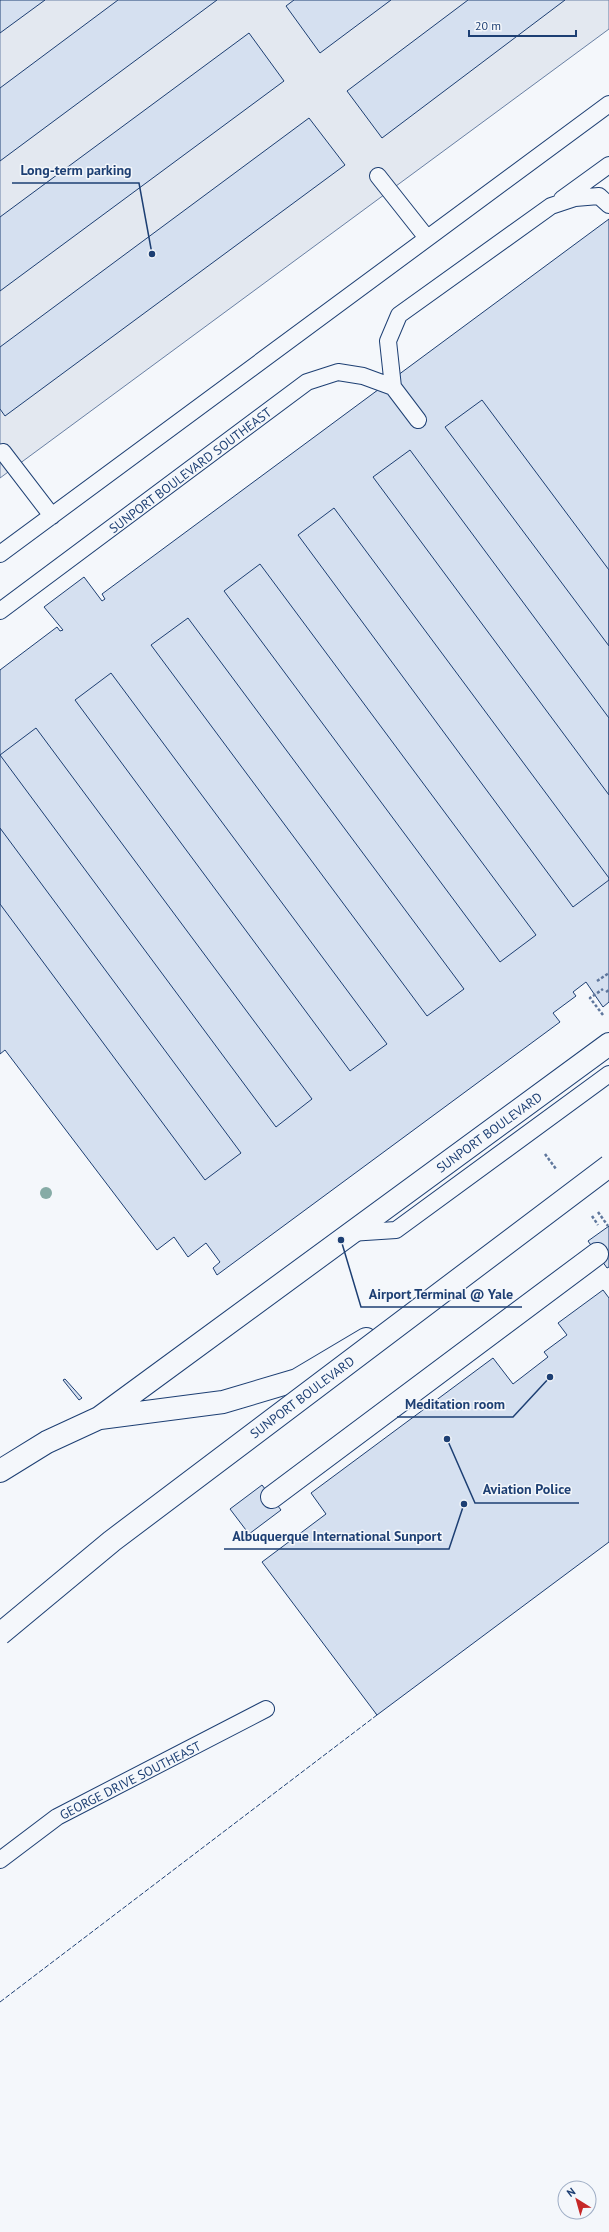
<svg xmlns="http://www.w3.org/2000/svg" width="609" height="2232" font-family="'PT Sans',sans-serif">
<rect width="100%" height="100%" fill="#f4f7fb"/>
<!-- parking -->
<path fill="#e3e8f0" stroke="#687fa3" d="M0,0H609V29L0,478Z"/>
<!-- building -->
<path fill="#d5e0f0" stroke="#1d3f73" d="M0,0H45L0,33Z
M118,0H217L0,161V88Z
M294,0H391L320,53L286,6Z
M468,0H565L382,138L347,91Z
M249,33L284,81L0,291V217Z
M309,118L345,165L5,416L0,409V347Z
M609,219V1002L603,1007L586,982L573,992L576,996L553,1013L560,1022L217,1275L213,1268L220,1262L206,1243L188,1257L174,1237L157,1250L5,1050L0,1054V670L57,627L60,631L63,630L44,607L84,577L102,601L105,599L102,594Z
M482,400L609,570V646L445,427Z
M410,450L609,718V795L373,477Z
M334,508L609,878V880L573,907L298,535Z
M260,564L536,935L500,962L224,591Z
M188,618L464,989L427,1016L151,645Z
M111,673L387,1044L350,1071L75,700Z
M36,728L312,1099L276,1127L0,755Z
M0,828L241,1153L205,1180L0,904Z
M609,1226V1267L607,1268L588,1241Z
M603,1290L609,1298V1542L377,1715L262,1562L326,1514L311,1493L493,1358L513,1384L548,1357L544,1352L567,1335L558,1323Z
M65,1379L82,1398L79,1400L63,1380Z
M262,1485L281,1510L249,1534L230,1509Z"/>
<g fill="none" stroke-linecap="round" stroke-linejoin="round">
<defs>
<path id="lane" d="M378,176L427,238
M562,199L609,165
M418,420L393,387L388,341L399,315L551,206L575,198L599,196L609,205
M3,452L52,516
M0,554L609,104
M0,611L307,382L338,372L363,376L393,387
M350,1233L396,1230L609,1074
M0,1860L57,1817L266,1709"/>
<path id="street" d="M272,1497L597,1254"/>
<path id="primary" d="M100,1418L223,1402L297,1380L366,1339
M0,1471L47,1442L99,1418L609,1044"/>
</defs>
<!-- lane casing -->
<use href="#lane" stroke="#1d3f73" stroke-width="18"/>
<!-- street casing -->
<use href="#street" stroke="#1d3f73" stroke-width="24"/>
<!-- primary casing -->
<use href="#primary" stroke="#1d3f73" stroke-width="24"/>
<!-- path -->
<path stroke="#5e769c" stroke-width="2.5" stroke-dasharray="3 2" stroke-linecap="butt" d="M597,981L609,973
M606,992L609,990
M603,1015L590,998L603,989
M545,1154L556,1169
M598,1212L608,1226
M592,1216L598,1225"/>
<!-- lane -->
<use href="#lane" stroke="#f4f7fb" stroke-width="16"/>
<!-- street -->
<use href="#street" stroke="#f4f7fb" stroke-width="22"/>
<!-- primary -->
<use href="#primary" stroke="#f4f7fb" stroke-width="22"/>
<defs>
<path id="secondary-bridge" d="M0,1634L112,1541L609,1166"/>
</defs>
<!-- secondary-bridge casing -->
<use href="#secondary-bridge" stroke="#1d3f73" stroke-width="24" stroke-linecap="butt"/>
<!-- secondary-bridge -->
<use href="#secondary-bridge" stroke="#f4f7fb" stroke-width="22"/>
<!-- fence -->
<path stroke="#1d3f73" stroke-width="1" stroke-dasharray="5 2" stroke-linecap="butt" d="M0,2002L377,1715L375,1713"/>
</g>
<!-- trees -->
<circle fill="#86aba6" cx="46" cy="1193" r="6"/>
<g text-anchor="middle" stroke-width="3" stroke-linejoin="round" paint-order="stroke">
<!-- street labels -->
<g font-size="13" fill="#1d3f73" stroke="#f4f7fb">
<text transform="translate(190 470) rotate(-37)" y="5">SUNPORT BOULEVARD SOUTHEAST</text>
<text transform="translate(489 1132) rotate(-36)" y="5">SUNPORT BOULEVARD</text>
<text transform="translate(302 1397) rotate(-37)" y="5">SUNPORT BOULEVARD</text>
<text transform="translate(130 1780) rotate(-27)" y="5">GEORGE DRIVE SOUTHEAST</text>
</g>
</g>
<!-- callouts -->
<path fill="none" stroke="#1d3f73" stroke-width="1.5" d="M152 254L139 183H12M341 1240L361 1307H522M550 1377L513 1417H397M447 1439L475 1503H579M464 1504L449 1549H224"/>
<g fill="#1d3f73" stroke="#f4f7fb" stroke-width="1.5">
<circle cx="152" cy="254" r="4"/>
<circle cx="341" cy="1240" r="4"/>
<circle cx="550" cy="1377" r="4"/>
<circle cx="447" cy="1439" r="4"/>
<circle cx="464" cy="1504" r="4"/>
</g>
<g font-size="14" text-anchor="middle" font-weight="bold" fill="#1d3f73" stroke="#f4f7fb" stroke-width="3" stroke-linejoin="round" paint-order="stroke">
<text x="76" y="175">Long-term parking</text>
<text x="441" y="1299">Airport Terminal @ Yale</text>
<text x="455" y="1409">Meditation room</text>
<text x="527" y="1494">Aviation Police</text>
<text x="337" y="1541">Albuquerque International Sunport</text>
</g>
<!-- north arrow -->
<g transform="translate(577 2200) rotate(323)"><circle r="19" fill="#f4f7fb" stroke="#9eadc5"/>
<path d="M0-3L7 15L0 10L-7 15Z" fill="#c62828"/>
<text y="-6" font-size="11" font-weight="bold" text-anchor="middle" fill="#1d3f73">N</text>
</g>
<!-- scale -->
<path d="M469 30v6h107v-6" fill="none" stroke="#1d3f73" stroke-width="2"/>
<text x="475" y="30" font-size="12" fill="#1d3f73" stroke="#f4f7fb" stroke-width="3" paint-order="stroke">20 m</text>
</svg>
